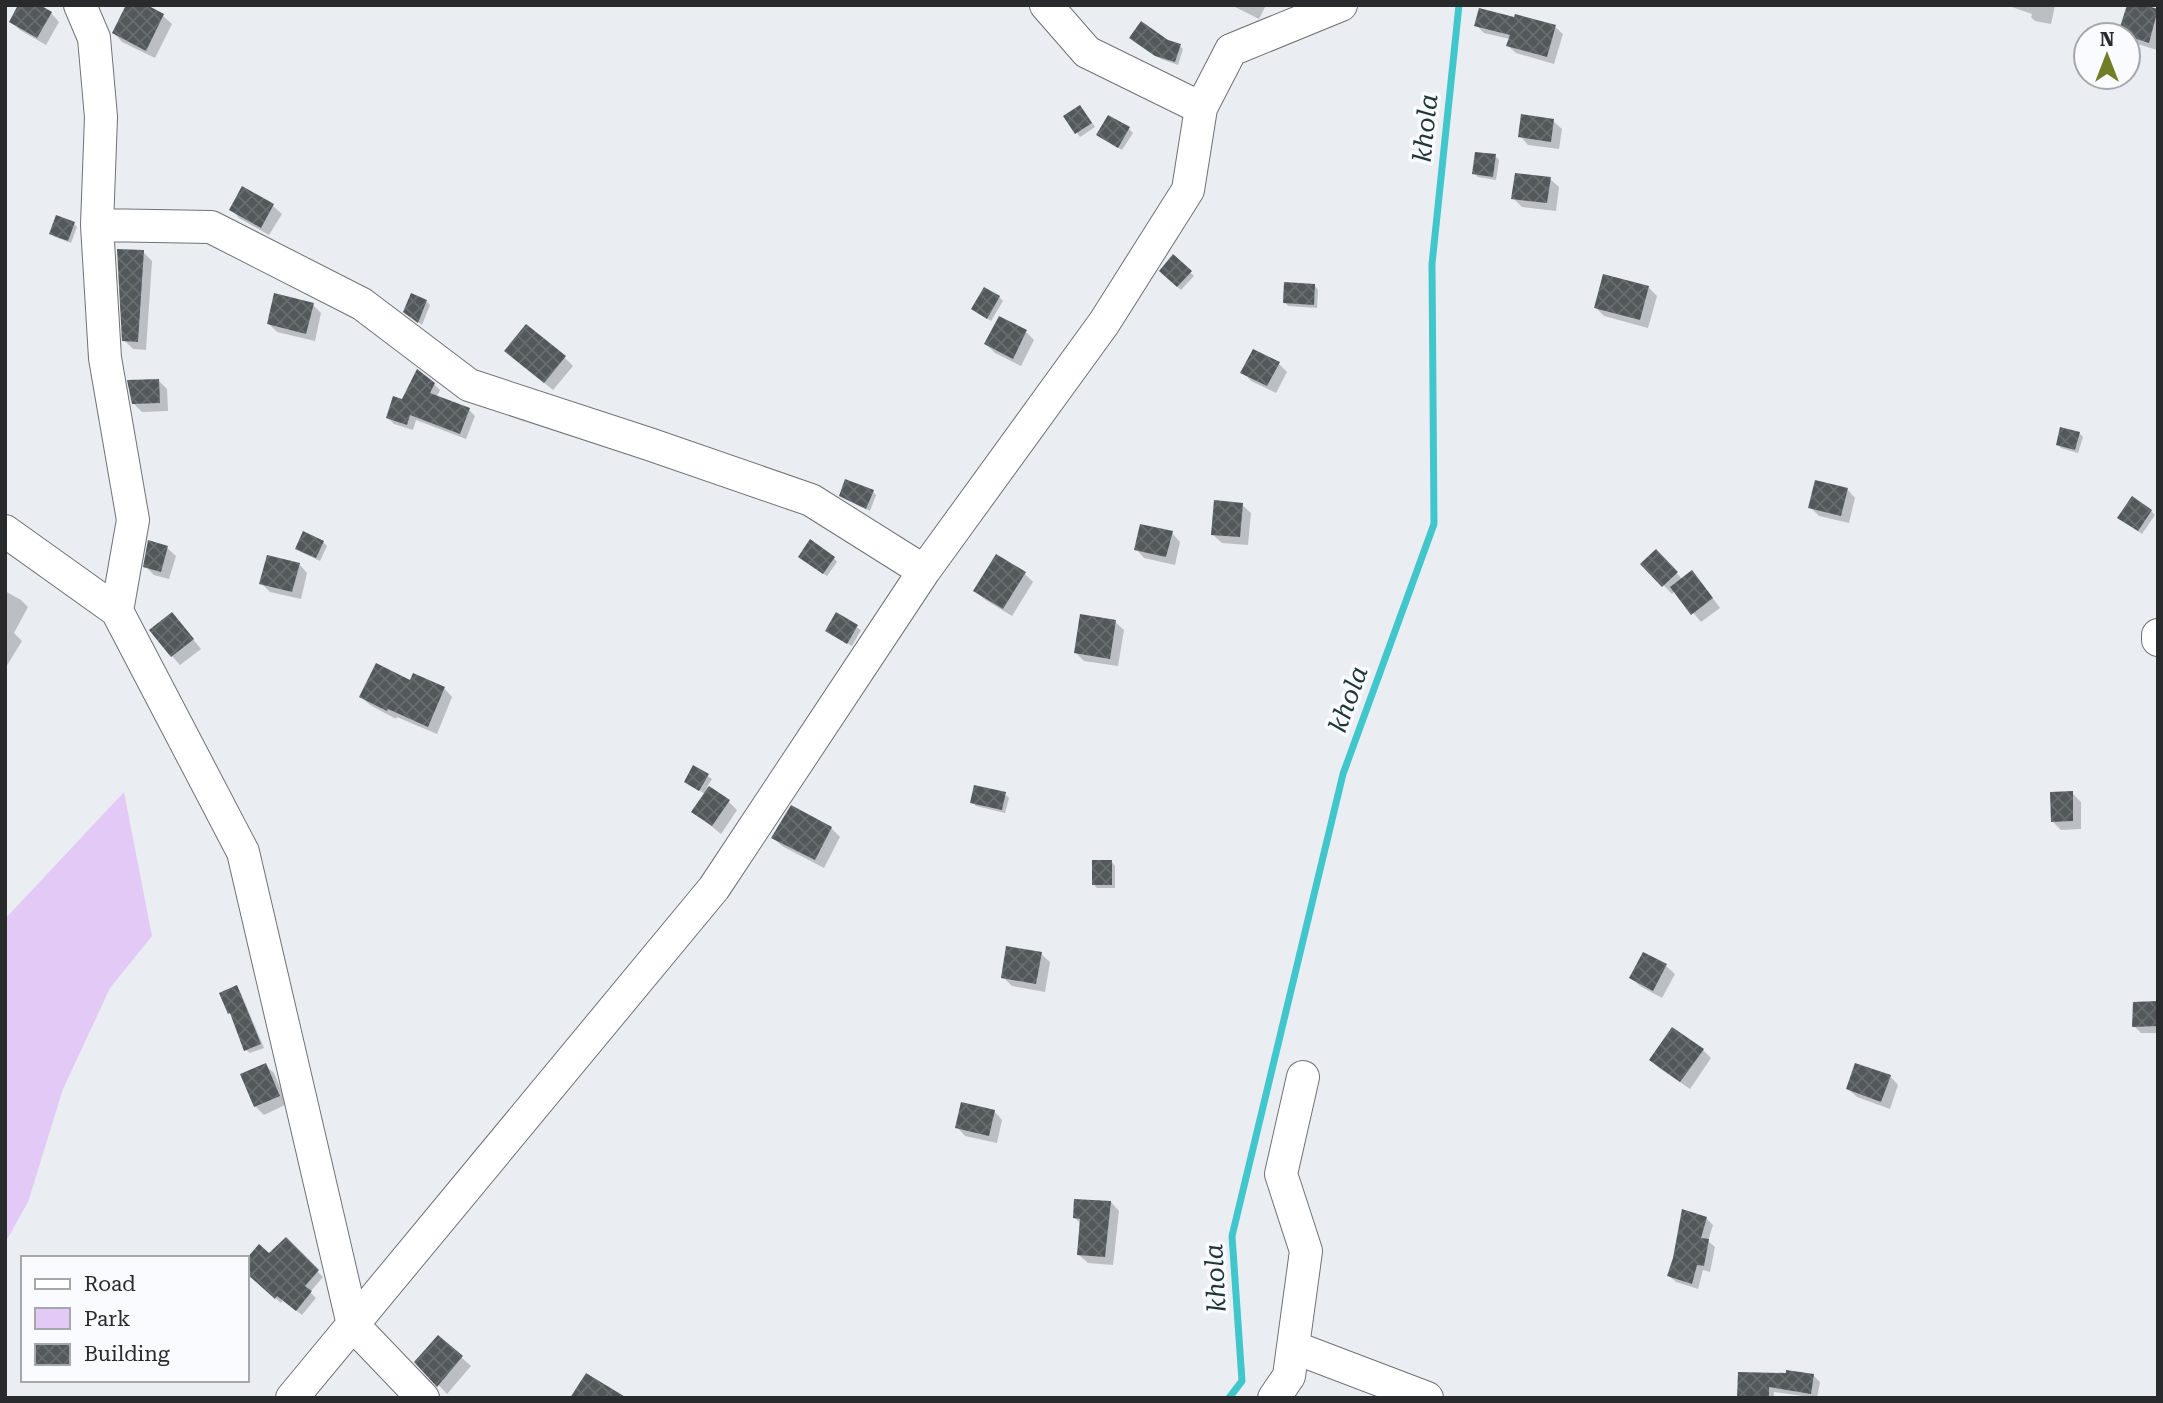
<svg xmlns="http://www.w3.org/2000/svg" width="2163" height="1403" font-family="'Roboto Serif',serif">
<defs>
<pattern id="building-cross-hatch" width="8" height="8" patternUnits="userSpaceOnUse" patternTransform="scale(1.75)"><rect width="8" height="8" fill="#53585b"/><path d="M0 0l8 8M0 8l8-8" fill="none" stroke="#686d6f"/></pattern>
</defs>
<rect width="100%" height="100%" fill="#eaeef3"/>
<!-- green -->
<path fill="#e3c9f5" d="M124,792L152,936L110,988L63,1089L28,1202L5,1243V919Z"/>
<!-- shadow -->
<path fill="#0003" d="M143,5L163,16L172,24L155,58L122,42L114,33Z
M1231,5H1266L1259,19Z
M2006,5H2055L2051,24L2035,21L2031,17L2032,14Z
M2138,5L2158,11L2157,50L2128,41V35H2122L2120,33Z
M51,13L59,22L46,45L20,30L11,22Z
M1476,25L1555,27L1563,34L1554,64L1516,53L1508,46L1510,39L1484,33Z
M1135,41L1167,42L1180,46L1183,49L1178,65L1161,59Z
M1084,111L1095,127L1080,137L1066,117Z
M1553,121L1562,129L1559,149L1528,145L1520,136Z
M1129,129L1133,133L1122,150L1098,135Z
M1495,156L1499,160L1496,180L1478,177L1474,173Z
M1550,179L1559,187L1556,211L1522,207L1513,198Z
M273,206L282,214L269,235L239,218L231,209Z
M74,224L77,227L71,243L55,237L51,234Z
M143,252L152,261L146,350L133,349L124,340Z
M1173,256L1194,276L1181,290L1161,271Z
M1315,286L1318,290L1317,308L1288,306L1285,302Z
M1648,287L1657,296L1648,328L1604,316L1596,308Z
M999,297L1003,301L991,321L973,309Z
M426,301L430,305L422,325L409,315Z
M313,305L321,313L315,341L277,332L269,324Z
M1026,332L1034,340L1021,366L995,353L986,344Z
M565,358L573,366L553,390L515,359Z
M1279,364L1287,372L1276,393L1251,381L1243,372Z
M159,381L167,389L168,411L142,412L133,403Z
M434,384L440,390L436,398L469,410L475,416L466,439L416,420L413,430L394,424L388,418L403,401Z
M2079,433L2083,437L2078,453L2061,448L2058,445Z
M1847,489L1855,498L1849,523L1819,516L1810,507Z
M873,492L876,495L870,511L845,499L841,495Z
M1242,505L1251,513L1248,545L1222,543L1213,535Z
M2151,511L2155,515L2142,534L2123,521Z
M1172,533L1180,542L1175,565L1144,558L1136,549Z
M323,542L327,546L320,561L301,552L297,548Z
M167,548L176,556L169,579L154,575L145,566Z
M1656,551L1682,579L1700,581L1720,608L1701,622L1675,591L1672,594L1643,564Z
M834,558L837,562L827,576L804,560Z
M299,564L307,573L301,599L270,592L261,583Z
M1024,573L1033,582L1012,616L984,599L975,591Z
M5,591L21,600L28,607L14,633L22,641L6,667Z
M172,614L201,649L180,665L172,656Z
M836,615L861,630L852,646L827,631Z
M1115,622L1124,630L1118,666L1084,661L1075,652Z
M411,683L444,688L452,697L437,734L397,717L396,719L370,705L361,697Z
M694,768L712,779L707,787L729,802L737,810L721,834L694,812L705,794L686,782Z
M2072,793L2081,802V829L2061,830L2052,821Z
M1005,794L1009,798L1005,813L976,806L972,802Z
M791,808L831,828L840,837L824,868L782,846L773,838Z
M1112,862L1115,866V888H1097L1093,884Z
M1041,954L1050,962L1045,992L1012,986L1003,977Z
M1666,966L1675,974L1662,998L1640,986L1631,978Z
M237,987L240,991L264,1048L250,1053L246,1050L233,1017L229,1013Z
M2158,1002V1038L2157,1033H2141L2134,1026Z
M1703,1050L1711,1058L1690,1089L1659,1068L1651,1060Z
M265,1065L274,1073L287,1104L264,1115L255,1106Z
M1890,1076L1898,1085L1890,1109L1857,1097L1848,1089Z
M994,1111L1002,1120L997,1143L965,1136L957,1127Z
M1111,1202L1119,1211L1113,1265L1088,1263L1079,1255L1081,1224L1075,1218Z
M1706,1218L1713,1225L1708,1241L1715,1247L1710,1272L1703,1270L1698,1289L1676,1282L1669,1276Z
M286,1240L323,1277L310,1292L316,1298L302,1315L283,1300L281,1303L247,1273V1261L259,1246L269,1255Z
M438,1337L471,1366L447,1394L417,1362Z
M1740,1374L1814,1376L1820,1382L1817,1398L1774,1392V1398H1739Z"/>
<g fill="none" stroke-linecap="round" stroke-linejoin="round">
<!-- stream -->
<path stroke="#41c6cc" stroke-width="7" d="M1229,1398L1242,1381L1232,1236L1343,774L1434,524L1432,264L1459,5"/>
</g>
<!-- building -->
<path fill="url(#building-cross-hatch)" d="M18,5H40L52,12L37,38L9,22Z
M126,5H147L164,14L146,51L112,33Z
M2127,5H2144L2158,9L2149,43L2118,33Z
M1479,8L1514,17L1515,14L1556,25L1547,57L1506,46L1510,35L1474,26Z
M1141,21L1168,40L1181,44L1175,62L1155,56L1129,38Z
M1080,105L1092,123L1075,134L1063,116Z
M1521,114L1554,119L1551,142L1518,137Z
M1108,115L1130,127L1118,148L1096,135Z
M1475,152L1496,154L1493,177L1472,174Z
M1515,173L1551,177L1547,203L1511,199Z
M242,186L274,204L261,228L229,210Z
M56,215L75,222L68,241L49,234Z
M117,249L144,250L138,342L122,341Z
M1173,254L1192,271L1177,287L1159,271Z
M1603,274L1649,286L1640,320L1594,308Z
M1284,282L1315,284L1314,305L1283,303Z
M984,287L1000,296L987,319L971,309Z
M274,293L314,303L306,334L267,324Z
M411,293L427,300L418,323L403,312Z
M999,316L1027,330L1013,359L984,344Z
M526,324L566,356L544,383L504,351Z
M1253,349L1280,362L1267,386L1240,373Z
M417,369L435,383L430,393L470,408L460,434L410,415L407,425L386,418L393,396L402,399Z
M159,379L160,403L132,404L127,380Z
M2060,427L2080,432L2075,450L2056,445Z
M845,479L874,490L866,509L839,496Z
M1815,480L1848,488L1841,516L1808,508Z
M2132,496L2152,510L2138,531L2117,518Z
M1214,500L1243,503L1240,537L1211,535Z
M1140,524L1173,531L1166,557L1134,550Z
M303,531L324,541L316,558L295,549Z
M810,539L835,557L823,574L798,557Z
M148,540L168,546L161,572L143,567Z
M1656,549L1678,572L1662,587L1640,564Z
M996,554L1026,572L1003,609L973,591Z
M267,555L300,563L292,592L259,584Z
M1692,570L1713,598L1691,615L1670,587Z
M172,612L194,639L171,657L149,630Z
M836,612L858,625L847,644L825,631Z
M1080,614L1116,620L1110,659L1074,653Z
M376,663L410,680L413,673L445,687L428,727L388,709L387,711L359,697Z
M693,765L709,774L699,791L684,782Z
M974,785L1006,792L1002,810L970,803Z
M709,786L730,800L712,826L691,812Z
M2073,791V821L2051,822L2050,792Z
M791,805L832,827L815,860L771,838Z
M1092,860H1112V885H1092Z
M1006,946L1042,952L1036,984L1001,978Z
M1643,952L1667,964L1653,991L1629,978Z
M237,985L261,1044L244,1051L230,1013L228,1014L219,993Z
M2158,1001V1026L2132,1027L2133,1002Z
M1672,1027L1704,1049L1680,1082L1649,1060Z
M266,1063L280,1096L254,1107L240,1074Z
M1855,1063L1891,1075L1881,1102L1846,1089Z
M961,1102L995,1110L989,1136L955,1128Z
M1074,1199L1111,1201L1105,1257L1077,1255L1080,1219L1073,1218Z
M1682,1209L1707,1217L1701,1238L1709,1239L1704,1266L1697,1265L1692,1284L1667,1276L1673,1258Z
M286,1237L319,1270L305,1286L312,1291L296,1311L277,1296L275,1299L247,1274V1258L259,1244L269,1253Z
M438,1335L463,1356L437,1387L414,1362Z
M1786,1370L1814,1374L1811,1394L1769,1387V1398H1737L1738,1372L1786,1373Z
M586,1373L627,1398H570Z"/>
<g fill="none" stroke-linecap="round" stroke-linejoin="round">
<defs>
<path id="minor" d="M80,5L94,38L101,117L97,225L105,358L133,520L117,611
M1046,5L1087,52L1201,108
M97,225L211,227L362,304L469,385L649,444L811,500L924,571
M5,531L117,611L243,852L353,1325L423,1398
M2158,635V640
M1293,1347L1427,1398
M292,1398L714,888L924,571L1104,323L1188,190L1201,108L1231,50L1341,5
M1274,1398L1289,1376L1306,1251L1281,1174L1303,1077"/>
</defs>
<!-- minor casing -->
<use href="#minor" stroke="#6e7276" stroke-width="34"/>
<!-- minor -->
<use href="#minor" stroke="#fff" stroke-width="32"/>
</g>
<g text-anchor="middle" stroke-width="7" stroke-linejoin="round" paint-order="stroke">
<!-- water labels -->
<g font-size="26" font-style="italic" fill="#1f3537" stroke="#f9fbfe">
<text transform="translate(1425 128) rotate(-84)" y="9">khola</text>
<text transform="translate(1348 699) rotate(-70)" y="9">khola</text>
<text transform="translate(1215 1278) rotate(-93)" y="9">khola</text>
</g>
</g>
<!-- border -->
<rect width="2163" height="1403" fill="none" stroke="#282a2c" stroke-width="14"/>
<!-- legend -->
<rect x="21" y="1256" width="228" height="126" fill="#f9fbfe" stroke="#a5a7aa" stroke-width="2"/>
<rect x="35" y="1279" width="35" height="10" fill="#ffffff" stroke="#a5a7aa" stroke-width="2"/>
<text x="84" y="1291" font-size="21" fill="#282a2c">Road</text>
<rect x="35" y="1308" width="35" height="21" fill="#e3c9f5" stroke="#a5a7aa" stroke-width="2"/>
<text x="84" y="1326" font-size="21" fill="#282a2c">Park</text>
<rect x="35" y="1344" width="35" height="21" fill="url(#building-cross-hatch)" stroke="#a5a7aa" stroke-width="2"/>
<text x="84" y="1361" font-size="21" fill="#282a2c">Building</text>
<!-- north arrow -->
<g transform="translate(2107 56)"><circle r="33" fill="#f9fbfe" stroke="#a5a7aa" stroke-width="2"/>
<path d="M0-5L12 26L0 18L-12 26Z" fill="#727d29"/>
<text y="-10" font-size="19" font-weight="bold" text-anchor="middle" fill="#282a2c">N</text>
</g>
</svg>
